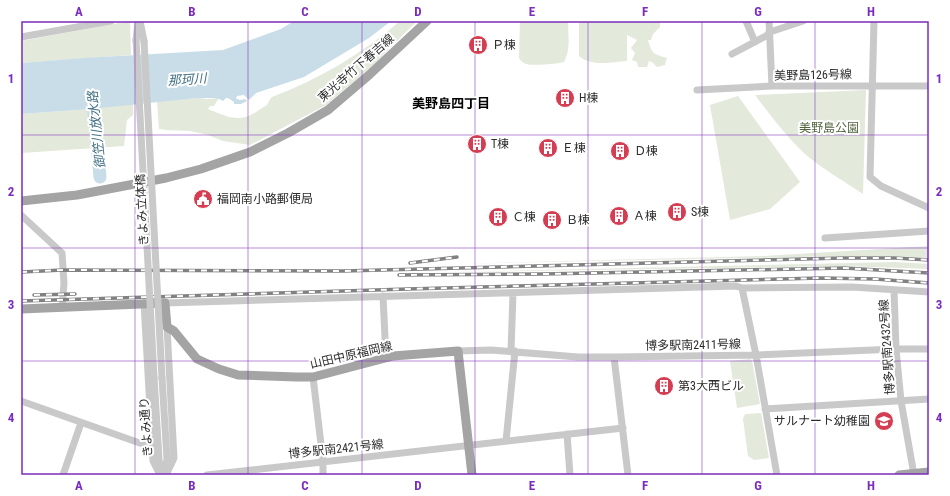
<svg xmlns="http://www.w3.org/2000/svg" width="950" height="496" font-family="'Roboto Condensed','Noto Sans JP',sans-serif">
<rect width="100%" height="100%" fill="#fff"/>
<!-- green -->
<path fill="#e3e9db" d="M130,21L131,55L21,63V41Z
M400,21H417L372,66L326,105L250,145L223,141L208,135L190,131L166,130L159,129L157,101L197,98L207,99L219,98L214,106H210L208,109C229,117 239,124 259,110C261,108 265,107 267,105C269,102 269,100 272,97C319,79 362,54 400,21Z
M520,21H568C568,35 571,49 564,62C557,64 533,66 526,64C523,63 521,61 519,58Z
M579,21H660V27L653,34L651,40H648C652,54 653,54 667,58L665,65L657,67L652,62L649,61L647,67H638L637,62L632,60L635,53L631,48L637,40L627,35V61C612,62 592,67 579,56Z
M866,90L863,194C844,181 822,169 805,154C786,136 771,116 755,95Z
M738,96L800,182L770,209L730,220L710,105Z
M133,104V115L127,120L124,146L21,153V114L91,109Z
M929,246V258L896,256H842L453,264L764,256Z
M895,262L929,264V269L844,266L454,272Z
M750,359L752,361L760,404L737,408L730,361Z
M761,413L769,458L754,460L748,456L743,419L745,414Z"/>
<!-- water -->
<path fill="#c8dde7" d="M294,21H391L369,38L304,77L256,93L249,100L244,95L237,96L236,98L237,99L240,100L245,99L247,101L241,104H234V102L228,98H226L223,101C216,96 205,99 197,98L91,109L21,114V63L84,58L223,50L281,29Z"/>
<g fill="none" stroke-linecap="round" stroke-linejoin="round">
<!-- river -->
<path stroke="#c8dde7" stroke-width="13" d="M92,91L100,177"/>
<!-- minor -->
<path stroke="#c9c9c9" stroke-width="7" d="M140,21L144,41
M746,21L755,42
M769,21L772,86
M874,21L870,177L881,186L929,208
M21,37L111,21
M136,40L138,23
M732,54L766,36L770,32L803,21
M697,90L772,86H929
M21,215L62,253L64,283L62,308
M825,238L929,231
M742,288L756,355L777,475
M894,290L896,349L901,401L914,475
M383,296L386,358
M144,303L153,461L160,475
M165,303L736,286L742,288L852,287L929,292
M458,351L491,350L578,357H614L756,355L896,349H929
M511,351L513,293
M614,357L628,475
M154,377L159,459L161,473
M313,377L323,461V475
M162,378L167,459L165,471
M21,401L151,447
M765,409L929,399
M567,434L570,475
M506,441L515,351
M63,475L81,423
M166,475L174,458L167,327
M207,475L623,428"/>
<!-- major -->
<path stroke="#a4a4a4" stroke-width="9" d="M21,201L77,195L166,178L201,169L250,152L288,133L328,110L369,75L427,21
M21,309L165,303L167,327L174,331L197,359L219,369L238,375L296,377H313L393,356L458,351L472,475
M899,475L929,472"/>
<defs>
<path id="rail" d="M410,263L457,257
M21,272L63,270L343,271L843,258H895L929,260
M399,275L543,274L844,268L929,273
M34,295L75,294
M21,301L408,289L821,278L875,279L929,283"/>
</defs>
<!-- rail casing -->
<use href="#rail" stroke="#818181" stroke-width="3.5"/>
<!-- rail -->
<use href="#rail" stroke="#fff" stroke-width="2" stroke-dasharray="6" stroke-linecap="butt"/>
<!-- minor-bridge -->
<path stroke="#c9c9c9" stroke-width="7" d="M136,40L154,377
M144,41L162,378"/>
</g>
<!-- grid -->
<path fill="none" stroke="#7b2cbf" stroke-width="1" stroke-opacity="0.55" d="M135,21V475M248,21V475M362,21V475M475,21V475M588,21V475M702,21V475M815,21V475M21,135H929M21,248H929M21,361H929"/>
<!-- icons -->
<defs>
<symbol id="building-disc" viewBox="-11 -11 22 22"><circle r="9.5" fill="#d53d52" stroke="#fff"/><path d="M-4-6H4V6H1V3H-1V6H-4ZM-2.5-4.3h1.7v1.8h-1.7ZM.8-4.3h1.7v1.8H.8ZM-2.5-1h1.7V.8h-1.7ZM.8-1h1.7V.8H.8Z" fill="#fff"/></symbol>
<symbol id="civic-disc" viewBox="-11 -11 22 22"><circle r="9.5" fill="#d53d52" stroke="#fff"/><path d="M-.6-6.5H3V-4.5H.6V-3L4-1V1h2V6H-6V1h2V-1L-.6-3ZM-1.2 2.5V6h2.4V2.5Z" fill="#fff"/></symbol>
<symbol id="school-disc" viewBox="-11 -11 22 22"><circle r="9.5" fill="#d53d52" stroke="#fff"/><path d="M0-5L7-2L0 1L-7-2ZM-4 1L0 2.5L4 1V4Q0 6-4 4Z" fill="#fff"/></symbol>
</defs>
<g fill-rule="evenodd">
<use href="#building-disc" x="467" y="34" width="22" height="22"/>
<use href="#building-disc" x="554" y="87" width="22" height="22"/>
<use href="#building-disc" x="466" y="133" width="22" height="22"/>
<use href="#building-disc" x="537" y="137" width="22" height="22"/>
<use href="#building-disc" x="609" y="140" width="22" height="22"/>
<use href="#civic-disc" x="192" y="188" width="22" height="22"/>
<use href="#building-disc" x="666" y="201" width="22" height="22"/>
<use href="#building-disc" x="608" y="205" width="22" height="22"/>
<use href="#building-disc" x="487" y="206" width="22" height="22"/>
<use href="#building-disc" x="541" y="209" width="22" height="22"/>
<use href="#building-disc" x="653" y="375" width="22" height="22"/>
<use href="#school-disc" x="873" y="410" width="22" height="22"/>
</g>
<g text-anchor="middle" stroke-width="4" stroke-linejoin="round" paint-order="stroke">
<!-- poi labels -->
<g font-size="12" fill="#2c2c2c" stroke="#fff" text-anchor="start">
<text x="492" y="49">Ｐ棟</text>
<text x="579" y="102">H棟</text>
<text x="491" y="148">T棟</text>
<text x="562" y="152">Ｅ棟</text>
<text x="634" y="155">Ｄ棟</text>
<text x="217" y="203">福岡南小路郵便局</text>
<text x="691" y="216">S棟</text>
<text x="633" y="220">Ａ棟</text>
<text x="512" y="221">Ｃ棟</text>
<text x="566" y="224">Ｂ棟</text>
<text x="678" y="390">第3大西ビル</text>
<text x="870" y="425" text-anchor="end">サルナート幼稚園</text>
</g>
<!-- street labels -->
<g font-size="12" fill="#2c2c2c" stroke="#fff">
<text transform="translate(356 68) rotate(-41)" y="4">東光寺竹下春吉線</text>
<text transform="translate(813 75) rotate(-1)" y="4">美野島126号線</text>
<text transform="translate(142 210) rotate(-93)" y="4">きよみ立体橋</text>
<text transform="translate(693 345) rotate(-1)" y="4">博多駅南2411号線</text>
<text transform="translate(887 347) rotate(-94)" y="4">博多駅南2432号線</text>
<text transform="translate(351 355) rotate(-13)" y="4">山田中原福岡線</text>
<text transform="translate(146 427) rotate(-94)" y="4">きよみ通り</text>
<text transform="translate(336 449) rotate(-6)" y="4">博多駅南2421号線</text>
</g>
<!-- park labels -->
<g font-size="12" fill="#52643e" stroke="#fff">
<text x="829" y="132">美野島公園</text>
</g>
<!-- water labels -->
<g font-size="13" font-style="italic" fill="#427186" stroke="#fff">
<text transform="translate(187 79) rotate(-4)" y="5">那珂川</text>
<text transform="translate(96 130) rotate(-96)" y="5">御笠川放水路</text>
</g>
<!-- neighbourhood labels -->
<g font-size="13" font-weight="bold" fill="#000" stroke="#fff">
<text x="451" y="108">美野島四丁目</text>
</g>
</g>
<!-- border -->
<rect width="950" height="496" fill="none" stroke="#ffffff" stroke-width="44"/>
<rect x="22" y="22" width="906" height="452" fill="none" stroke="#7b2cbf" stroke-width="1.5"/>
<g font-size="13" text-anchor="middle" font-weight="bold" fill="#7b2cbf">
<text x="79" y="16">A</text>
<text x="192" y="16">B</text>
<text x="305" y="16">C</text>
<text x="418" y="16">D</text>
<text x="532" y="16">E</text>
<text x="645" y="16">F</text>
<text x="758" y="16">G</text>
<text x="871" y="16">H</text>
<text x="11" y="83">1</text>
<text x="939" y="83">1</text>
<text x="11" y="196">2</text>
<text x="939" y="196">2</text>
<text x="11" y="309">3</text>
<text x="939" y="309">3</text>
<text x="11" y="422">4</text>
<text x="939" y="422">4</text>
<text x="79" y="490">A</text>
<text x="192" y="490">B</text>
<text x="305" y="490">C</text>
<text x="418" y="490">D</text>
<text x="532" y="490">E</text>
<text x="645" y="490">F</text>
<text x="758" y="490">G</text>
<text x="871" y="490">H</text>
</g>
</svg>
